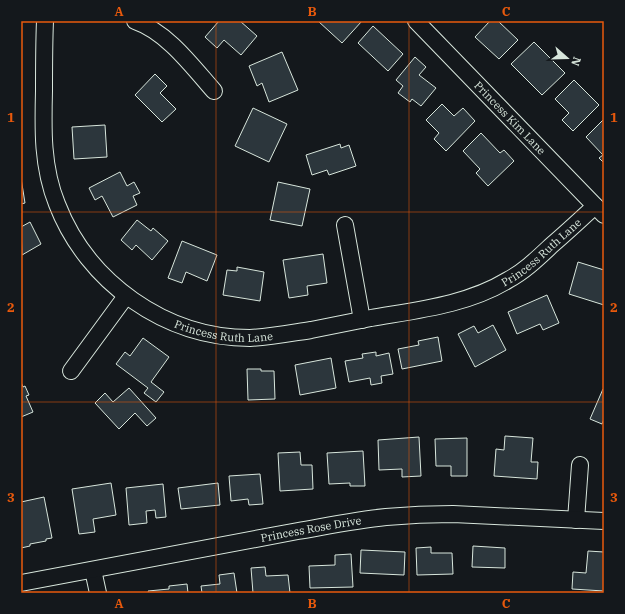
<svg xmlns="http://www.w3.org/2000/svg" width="625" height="614" font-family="'IBM Plex Serif',serif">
<rect width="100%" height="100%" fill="#14181c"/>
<!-- building -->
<path fill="#2c363c" stroke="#d8e6dc" d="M219,21H240L257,36L241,55L224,40L217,48L205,37Z
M318,21H362L342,43Z
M490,21H498L518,40L499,59L475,37Z
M373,26L403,54L388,71L358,43Z
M534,42L565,73L542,95L511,64Z
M282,52L298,90L269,102L262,83L257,86L249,66Z
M415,57L426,67L419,75L436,88L421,106L412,99L410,102L398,93L403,86L396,80Z
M155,74L167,86L160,93L176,109L162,122L135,95Z
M574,80L599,105L573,131L562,120L569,113L555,99Z
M442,104L454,116L463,108L475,121L446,151L434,139L439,133L426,120Z
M253,108L287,124L269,162L235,146Z
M604,119V163L599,158L603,155L586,137Z
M105,125L107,157L74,159L72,127Z
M481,133L500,153L504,150L514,161L488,186L476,173L480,169L463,151Z
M340,144L341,148L349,145L356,166L329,175L327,170L312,175L306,155Z
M120,172L127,186L134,182L140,193L133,196L137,205L113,217L102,196L95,200L89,188Z
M21,178L25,203L21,204Z
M278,182L310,189L302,226L270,220Z
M137,220L151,231L153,228L168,241L152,260L136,245L132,250L121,240Z
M30,222L41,244L22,255L21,227Z
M182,241L217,255L207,281L186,272L182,283L168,278Z
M323,254L327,283L307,286L308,295L289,298L283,260Z
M578,262L604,270V305L569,294Z
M237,267L264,272L260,301L223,295L227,270L237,271Z
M547,295L559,323L543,330L540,324L517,334L508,312Z
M493,325L506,350L475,367L458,334L474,326L478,333Z
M438,337L442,361L402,369L398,349L419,345L418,341Z
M143,338L169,357L151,382L164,392L156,402L144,393L148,388L116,364L125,352L130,356Z
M376,352V356L389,353L393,374L381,376L382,383L371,385L370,378L349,382L345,361L363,358L362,354Z
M331,358L336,388L300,395L295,365Z
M247,369H261V371H274L275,399L248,400Z
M21,382L23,387L25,386L29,395L26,396L33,412L21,417Z
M129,388L156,418L147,426L135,413L119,429L95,403L105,393L113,402Z
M603,389H604V419L602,424L590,419Z
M505,436L533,438L531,462H538L537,479L494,476L496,449L504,450Z
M419,437L421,476L402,477V469L379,470L378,440Z
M467,438V476H451V466H436L435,439Z
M363,451L365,486H350V483L329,484L327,453Z
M300,452L301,465H312L313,489L280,491L278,453Z
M260,474L263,504L249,505L248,499L231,501L229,476Z
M111,483L116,515L93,519L95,532L79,534L72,489Z
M218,483L220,505L181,509L178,488Z
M163,484L166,517L156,518L155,510L146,511L147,523L129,525L126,488Z
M44,497L52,538L46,539V541L30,544V546L21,548V502Z
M473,546L505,548V568L472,567Z
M431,547V553H452L453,574L417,575L416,548Z
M361,550L405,552L404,575L360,573Z
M588,551L604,552V591L572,589L573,572L586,573Z
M351,554L353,587L310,588L309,566L335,565V555Z
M265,567L266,576L288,575L290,593H253L251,568Z
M234,573L237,593H202L201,586L220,584L219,575Z
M187,584L188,593H149L148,591L169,589V586Z"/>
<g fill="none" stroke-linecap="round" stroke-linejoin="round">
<defs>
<g id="minor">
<path id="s1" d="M45,21C44,44 44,67 44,91C43,129 42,167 57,204C87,282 165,338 250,338C270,337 291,333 311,330C331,326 351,322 371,318C417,310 467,305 508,280C525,271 539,257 553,244C567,232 581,219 595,206"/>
<path d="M135,21C167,32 192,66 214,91"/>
<path id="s2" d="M416,21L604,215"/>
<path d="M345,225L362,320"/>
<path d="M71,371L126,296"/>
<path d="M576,520L580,465"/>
<path d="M93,570L98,593"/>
<path id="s3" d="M21,583L298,531C327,526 356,520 386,517C408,515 431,514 453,514L604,521"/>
</g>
</defs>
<!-- minor casing -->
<use href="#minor" stroke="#d8e6dc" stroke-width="18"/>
<!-- minor -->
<use href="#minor" stroke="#14181c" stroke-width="16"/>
</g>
<!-- grid -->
<path fill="none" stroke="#e8590c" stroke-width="1" stroke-opacity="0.55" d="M216,21V593M409,21V593M21,212H604M21,402H604"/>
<g text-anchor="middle" stroke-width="3" stroke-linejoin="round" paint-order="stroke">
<!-- street labels -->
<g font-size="11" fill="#d8e6dc" stroke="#14181c">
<text dy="4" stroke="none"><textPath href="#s2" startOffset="135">Princess Kim Lane</textPath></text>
<text dy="4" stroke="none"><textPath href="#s1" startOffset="743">Princess Ruth Lane</textPath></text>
<text dy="4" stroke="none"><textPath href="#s1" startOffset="407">Princess Ruth Lane</textPath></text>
<text dy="4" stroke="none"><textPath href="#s3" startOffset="295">Princess Rose Drive</textPath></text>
</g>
</g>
<!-- border -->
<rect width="625" height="614" fill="none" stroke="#14181c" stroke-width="44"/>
<!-- north arrow -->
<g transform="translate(567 58) rotate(110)" stroke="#14181c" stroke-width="3" paint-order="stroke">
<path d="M0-3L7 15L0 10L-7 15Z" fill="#d8e6dc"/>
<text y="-6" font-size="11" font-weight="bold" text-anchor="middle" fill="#d8e6dc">N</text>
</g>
<rect x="22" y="22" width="581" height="570" fill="none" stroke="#e8590c" stroke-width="1.5"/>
<g font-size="13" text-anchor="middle" font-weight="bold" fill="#e8590c">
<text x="119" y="16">A</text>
<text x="312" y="16">B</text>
<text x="506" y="16">C</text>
<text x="11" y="122">1</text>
<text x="614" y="122">1</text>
<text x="11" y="312">2</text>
<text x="614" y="312">2</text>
<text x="11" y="502">3</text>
<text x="614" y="502">3</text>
<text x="119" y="608">A</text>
<text x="312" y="608">B</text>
<text x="506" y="608">C</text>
</g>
</svg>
